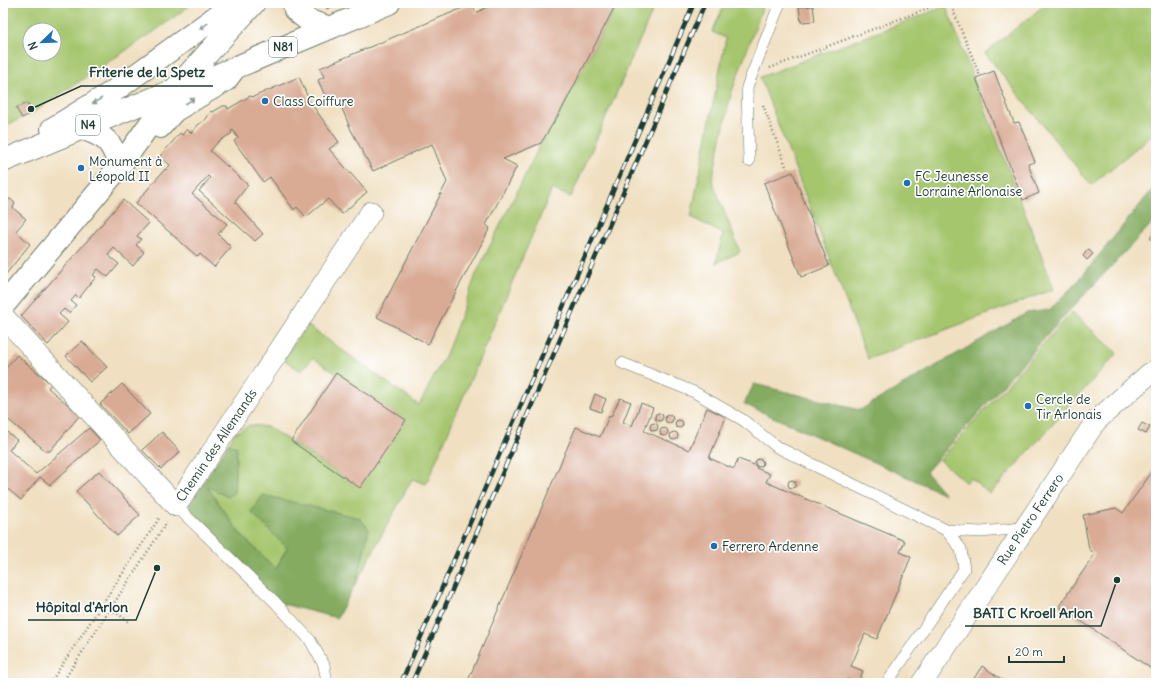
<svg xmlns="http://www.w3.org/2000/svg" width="1159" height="686" font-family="Delius,sans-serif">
<rect width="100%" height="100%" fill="#fff"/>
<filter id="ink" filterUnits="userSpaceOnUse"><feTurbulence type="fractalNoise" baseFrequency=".025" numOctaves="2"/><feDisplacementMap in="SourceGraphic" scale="8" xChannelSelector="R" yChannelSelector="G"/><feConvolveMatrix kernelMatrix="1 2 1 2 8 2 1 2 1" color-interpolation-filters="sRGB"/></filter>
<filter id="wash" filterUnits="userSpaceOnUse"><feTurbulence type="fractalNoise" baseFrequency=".012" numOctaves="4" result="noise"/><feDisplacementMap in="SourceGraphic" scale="16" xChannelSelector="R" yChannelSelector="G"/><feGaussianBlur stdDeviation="0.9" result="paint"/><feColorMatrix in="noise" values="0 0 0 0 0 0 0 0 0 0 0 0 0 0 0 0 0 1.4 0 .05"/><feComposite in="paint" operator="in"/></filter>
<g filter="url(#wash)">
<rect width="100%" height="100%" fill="#f0dfc0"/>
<!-- green -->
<path fill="#a6c66e" stroke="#628251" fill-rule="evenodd" d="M3,3H193L155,31L32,113L27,103L17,108L22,118L3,127ZM30,30H54V54H30Z
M617,3H656L571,197L552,189L426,484L412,479L357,581L369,529L251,512L287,548L276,569L241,535L206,485L228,497V444L235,433L250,425L268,427L360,487L405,420L313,358L301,371L283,359L307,325L419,405L447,352L477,272L541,143L562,109Z
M725,3H764L731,94L712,180L740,252L716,263L723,234L691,217L726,38L712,32Z
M1047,3H1156V132L1091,185L985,53Z
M946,6L1054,289L868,359L760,77Z
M1072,312L1117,353L990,494L971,478L966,483L940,460Z"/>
<!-- forest -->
<path fill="#84ab61" stroke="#52744a" d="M1156,185V219L1069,311L926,472L945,494L744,404L754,384L860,410L1027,313L1049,310L1078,281Z
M228,444L237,447L234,493L228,497L207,486L241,535L276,569L287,548L251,512L263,495L360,518L369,529L357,581L337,618L275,602L197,521L189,505Z"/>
<g id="blocks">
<!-- building -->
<path fill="#d9ab95" d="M325,3H340L327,9Z
M494,3H605L614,8L562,109L541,143L503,159L517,166L486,225L490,228L428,344L377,317L447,182L432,144L373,171L351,130L338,99L335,101L333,96L326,98L318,80L324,77L320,68L472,4L476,13Z
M813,6L815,21L801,22L799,7Z
M994,71L1014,123L1019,122L1035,162L1028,164L1039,193L1023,200L976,78Z
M299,77L310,102L339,142L329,149L367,192L342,214L328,199L306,217L297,207L294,210L270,177L263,182L234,141L238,138L233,130L231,131L232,133L218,142L210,151L248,185L235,202L263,234L255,241L199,191L210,178L208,176L192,194L227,224L218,234L231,247L214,267L200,254L198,257L136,203L165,169L166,170L170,165L160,156L180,133L182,135L187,129L191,133L199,124L206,119L211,111L213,112L223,106H227L228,109L250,96L253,97Z
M27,103L32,113L22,118L16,108Z
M793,172L829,266L801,277L764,183Z
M7,199H10L15,203L13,208L26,219L16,231L30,244L3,278V200L5,202Z
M123,200L149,223L137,236L141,239L136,245L144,252L133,266L114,248L108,255L119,264L108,277L98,269L93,275L96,277L79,298L76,295L71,301L76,305L69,313L64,309L59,314L68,322L48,345L21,316Z
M1156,231V243L1150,238Z
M1088,249L1093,254L1087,260L1083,256Z
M82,341L107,367L90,382L66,356Z
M17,355L51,384L48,388L80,415L50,451H46L5,417L7,415L3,412V371Z
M336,373L406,420L360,488L291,441Z
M122,384L150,414L128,434L100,404Z
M595,394L606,399L601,412L590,408Z
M620,398L631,402L623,422L632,426L641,403L653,408L644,431L689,450L707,408L726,417L709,458L734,469L738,459L757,466L756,468L770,474L766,482L905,541L900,552L911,557L877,639L865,634L851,666L863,671L858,683L847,679L845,683H467L576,427L600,437L609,416L611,417Z
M655 417a4 4 0 1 1 8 0a4 4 0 1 1-8 0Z
M665 419a4 4 0 1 1 8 0a4 4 0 1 1-8 0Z
M675 424a4 4 0 1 1 8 0a4 4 0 1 1-8 0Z
M1142,423L1150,427L1146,434L1138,430Z
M650 427a4 4 0 1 1 8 0a4 4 0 1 1-8 0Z
M89,428L100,440L50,485L40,477L21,500L3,485V429L17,440L9,450L36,474Z
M660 432a4 4 0 1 1 8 0a4 4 0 1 1-8 0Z
M162,432L180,452L161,469L142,450Z
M670 436a4 4 0 1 1 8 0a4 4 0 1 1-8 0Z
M755 463a4 4 0 1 1 8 0a4 4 0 1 1-8 0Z
M1156,466V672L1059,606L1095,554L1089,549L1083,515L1116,508L1123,513Z
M99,471L140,515L117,536L76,491Z
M788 484a4 4 0 1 1 8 0a4 4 0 1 1-8 0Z
M982,666L1007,683H971Z"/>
</g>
</g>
<g filter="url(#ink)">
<use href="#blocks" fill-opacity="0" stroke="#687665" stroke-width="1"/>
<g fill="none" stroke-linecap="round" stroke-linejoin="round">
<defs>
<path id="service" d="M749,161L747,87L780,3
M622,363L694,392L743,420L777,447L946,530L981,532L1024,528
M176,506L275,602L310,640L324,665L327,683
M887,683L964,569L961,549L946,530"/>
<path id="minor" d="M3,316L176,506L371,212
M922,683L1096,421L1149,374L1156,370"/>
<path id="secondary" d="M160,127L174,111L226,80L232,72
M82,128C108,138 110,140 120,166
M3,306L120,166L174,90"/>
<path id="primary" d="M294,3L295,10L309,21L330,28
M176,88L254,3
M52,129L114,91L235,3
M3,161L174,90L213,77L389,3"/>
</defs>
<!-- service casing -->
<use href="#service" stroke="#687665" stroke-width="12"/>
<!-- minor casing -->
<use href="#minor" stroke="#687665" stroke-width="22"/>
<!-- secondary casing -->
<use href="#secondary" stroke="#687665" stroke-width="24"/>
<!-- primary casing -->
<use href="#primary" stroke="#687665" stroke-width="24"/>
<!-- path -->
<path stroke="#687665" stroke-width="2.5" stroke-dasharray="1 3" stroke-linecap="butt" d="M950,3L980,76
M770,68L942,3
M763,105L787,169
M111,609L129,622
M50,683L160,517
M62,683L167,522"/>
<!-- service -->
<use href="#service" stroke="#fff" stroke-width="11"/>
<!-- minor -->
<use href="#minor" stroke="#fff" stroke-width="21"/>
<!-- secondary -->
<use href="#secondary" stroke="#fff" stroke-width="22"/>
<!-- primary -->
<use href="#primary" stroke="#fff" stroke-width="22"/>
<defs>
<path id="rail" d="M401,683L694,3
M412,683L705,3"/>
</defs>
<!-- rail casing -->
<use href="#rail" stroke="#1f3d34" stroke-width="4.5"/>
<!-- rail -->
<use href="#rail" stroke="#fff" stroke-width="3" stroke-dasharray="9" stroke-linecap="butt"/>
</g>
<!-- one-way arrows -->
<defs><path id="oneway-solid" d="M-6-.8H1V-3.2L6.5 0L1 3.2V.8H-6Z"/></defs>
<g fill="#8f9e9a">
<use href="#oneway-solid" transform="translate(204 26) rotate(144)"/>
<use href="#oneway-solid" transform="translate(97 101) rotate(149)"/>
<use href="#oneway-solid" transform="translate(190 101) rotate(-31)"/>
</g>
</g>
<!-- markers -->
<g fill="#1f6fb2" stroke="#fff" stroke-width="1.5">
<circle cx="265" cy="101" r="4"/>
<circle cx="81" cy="168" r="4"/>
<circle cx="907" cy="183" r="4"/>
<circle cx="1028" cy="406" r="4"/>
<circle cx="714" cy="546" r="4"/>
</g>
<g text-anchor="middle" stroke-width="3.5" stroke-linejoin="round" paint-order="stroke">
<!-- shield labels -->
<g fill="#fff" stroke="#627771" stroke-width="1">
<rect x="269" y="37" width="28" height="20" rx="3"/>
<rect x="76" y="115" width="24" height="20" rx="3"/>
</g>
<g font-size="12" font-weight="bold" fill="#1f3d34">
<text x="283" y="51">N81</text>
<text x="88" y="129">N4</text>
</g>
<!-- poi labels -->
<g font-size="13" fill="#1f3d34" stroke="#fff" text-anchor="start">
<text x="273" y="106">Class Coiffure</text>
<text x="89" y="166">Monument à<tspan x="89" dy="15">Léopold II</tspan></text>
<text x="915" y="181">FC Jeunesse<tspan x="915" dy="15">Lorraine Arlonaise</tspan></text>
<text x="1036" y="404">Cercle de<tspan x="1036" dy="15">Tir Arlonais</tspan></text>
<text x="722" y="551">Ferrero Ardenne</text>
</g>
<!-- street labels -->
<g font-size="13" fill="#1f3d34" stroke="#fff">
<text transform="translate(216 445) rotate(-56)" y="5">Chemin des Allemands</text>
<text transform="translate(1030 519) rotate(-56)" y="5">Rue Pietro Ferrero</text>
</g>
</g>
<!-- callouts -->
<path fill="none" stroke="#1f3d34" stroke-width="1.5" d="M31 109L81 86H213M157 568L136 620H28M1117 580L1101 626H965"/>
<g fill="#1f3d34" stroke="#fff" stroke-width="1.5">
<circle cx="31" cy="109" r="4"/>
<circle cx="157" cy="568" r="4"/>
<circle cx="1117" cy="580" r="4"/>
</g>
<g font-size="14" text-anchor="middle" font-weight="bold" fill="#1f3d34" stroke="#fff" stroke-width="3.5" stroke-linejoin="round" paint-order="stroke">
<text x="147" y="77">Friterie de la Spetz</text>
<text x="82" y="612">Hôpital d'Arlon</text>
<text x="1033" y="618">BATI C Kroell Arlon</text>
</g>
<!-- margin -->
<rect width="1159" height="686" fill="none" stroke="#fff" stroke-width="16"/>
<!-- north arrow -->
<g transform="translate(42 42) rotate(247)"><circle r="19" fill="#ffffff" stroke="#a5b1ae"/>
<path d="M0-3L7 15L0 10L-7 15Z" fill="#1f6fb2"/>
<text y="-6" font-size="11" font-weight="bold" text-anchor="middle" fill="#1f3d34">N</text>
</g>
<!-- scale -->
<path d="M1009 656v6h55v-6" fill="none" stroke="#1f3d34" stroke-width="2"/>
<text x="1015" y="656" font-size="12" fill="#1f3d34" stroke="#ffffff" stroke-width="3" paint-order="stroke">20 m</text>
</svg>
